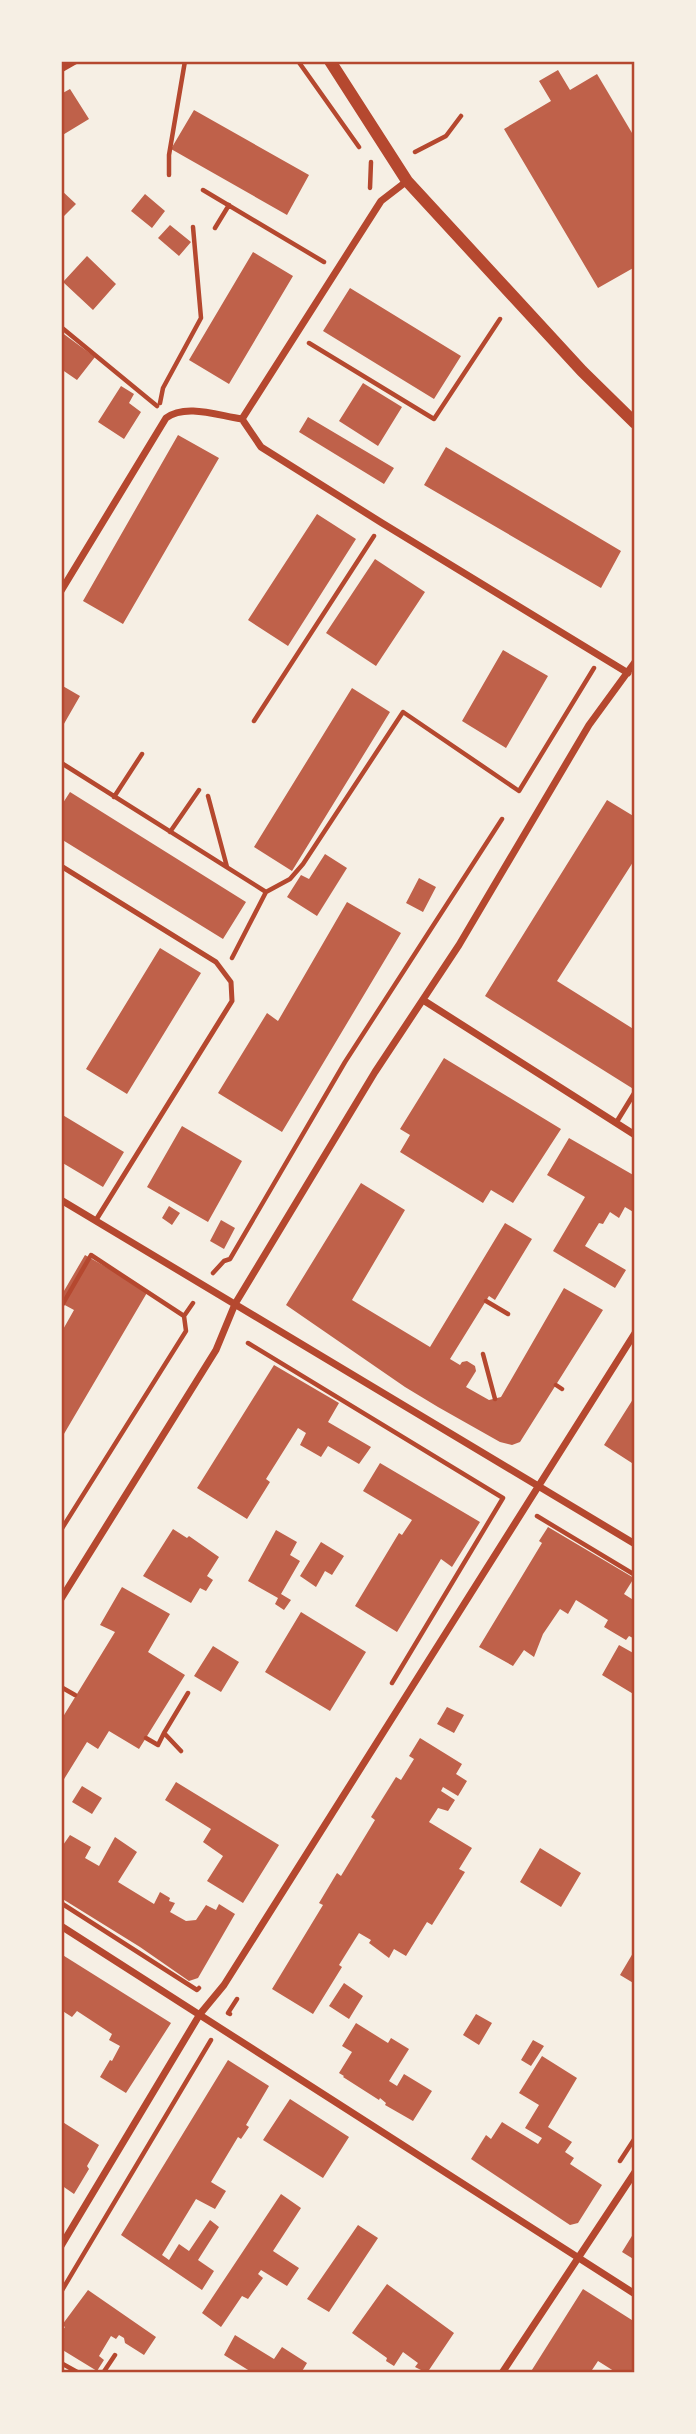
<svg xmlns="http://www.w3.org/2000/svg" width="696" height="2434" font-family="Figtree,sans-serif">
<rect width="100%" height="100%" fill="#f6efe4"/>
<!-- building -->
<path fill="#bf614a" d="M558,70L570,90L597,74L635,138V267L598,288L504,129L551,101L539,81Z
M70,89L89,119L61,136V94Z
M194,110L309,175L287,215L171,149Z
M61,190L76,204L61,219Z
M145,194L165,211L152,228L131,211Z
M170,225L191,242L179,256L158,238Z
M253,252L293,276L229,384L189,360Z
M87,256L116,284L93,310L63,282Z
M350,288L461,356L434,399L323,331Z
M61,332L95,357L77,380L61,369Z
M363,383L402,407L378,446L339,421Z
M121,386L134,394L129,403L141,412L124,439L98,422Z
M308,417L394,468L384,484L299,432Z
M178,435L219,458L123,624L83,601Z
M446,447L621,551L601,588L424,485Z
M317,514L356,539L288,646L248,620Z
M375,559L425,592L376,666L326,633Z
M503,650L548,676L506,748L462,721Z
M61,685L80,696L61,729Z
M352,688L390,712L292,871L254,847Z
M70,792L246,902L223,939L61,839V806Z
M607,800L635,817V859L557,981L635,1030V1090L485,996Z
M325,854L347,868L317,916L287,897L301,875L309,879Z
M419,878L436,887L423,912L406,903Z
M347,902L401,933L282,1132L218,1093L267,1013L278,1021Z
M160,948L201,973L127,1094L86,1069Z
M444,1058L561,1129L513,1203L491,1190L483,1203L400,1152L410,1135L400,1129Z
M61,1114L124,1152L103,1187L61,1162Z
M182,1126L242,1161L208,1222L147,1187Z
M569,1138L635,1176V1213L625,1207L619,1218L610,1212L603,1224L599,1223L585,1246L626,1270L615,1288L553,1251L585,1197L547,1175Z
M361,1183L405,1210L352,1300L430,1347L505,1223L532,1239L495,1300L489,1296L450,1359L460,1365L462,1362L467,1361L475,1366L476,1371L466,1387L489,1400L501,1397L564,1288L603,1310L520,1442L512,1445L500,1442L438,1407L405,1387L286,1305Z
M169,1206L180,1213L172,1225L162,1218Z
M221,1220L235,1228L224,1249L210,1241Z
M85,1255L148,1291L61,1439V1333L74,1310L61,1303V1296Z
M274,1365L339,1403L328,1422L371,1447L359,1464L328,1446L321,1457L300,1445L306,1433L298,1428L266,1479L270,1482L247,1519L197,1488Z
M635,1396V1465L604,1445Z
M380,1463L480,1522L452,1567L441,1559L397,1632L355,1606L399,1533L402,1535L412,1520L363,1491Z
M548,1527L634,1578L624,1594L635,1601V1639L629,1636L626,1640L604,1627L608,1620L576,1600L568,1614L560,1609L543,1634L534,1657L524,1650L513,1666L479,1647L542,1543L539,1541Z
M173,1529L187,1538L189,1536L219,1557L207,1576L213,1580L206,1591L200,1588L191,1603L143,1576Z
M276,1530L297,1542L290,1555L300,1561L281,1594L291,1600L284,1610L275,1604L278,1598L248,1581Z
M321,1542L344,1556L332,1575L325,1571L316,1587L300,1576Z
M122,1587L170,1614L148,1652L185,1675L139,1749L109,1731L98,1749L87,1742L61,1784V1720L115,1632L100,1625Z
M301,1612L366,1652L330,1711L265,1672Z
M619,1645L635,1654V1695L602,1675Z
M213,1646L239,1662L221,1692L194,1676Z
M447,1707L464,1715L454,1733L437,1724Z
M420,1738L462,1764L456,1774L467,1781L458,1796L443,1787L441,1791L455,1800L448,1811L438,1808L429,1822L472,1848L459,1869L465,1872L432,1925L427,1922L406,1956L394,1949L389,1958L369,1943L371,1940L359,1933L339,1965L342,1967L313,2014L272,1989L323,1905L319,1903L337,1873L341,1876L375,1820L371,1817L396,1777L401,1780L414,1759L409,1756Z
M176,1782L279,1845L243,1903L207,1881L223,1856L203,1842L211,1829L165,1800Z
M82,1786L102,1798L92,1814L72,1802Z
M70,1835L91,1847L85,1858L99,1866L115,1837L137,1852L118,1882L154,1904L160,1892L170,1898L169,1901L175,1903L170,1912L186,1921L196,1920L206,1905L216,1910L219,1904L235,1914L198,1978L189,1981L140,1947L61,1898V1848Z
M540,1848L581,1873L561,1907L520,1882Z
M633,1953L635,1954V1984L620,1975Z
M61,1954L171,2023L126,2093L100,2077L110,2060L112,2061L120,2046L109,2040L112,2034L77,2011L72,2017L61,2010Z
M344,1983L363,1996L349,2019L329,2006Z
M476,2014L492,2023L479,2045L463,2035Z
M356,2023L388,2043L391,2038L409,2049L389,2081L397,2086L404,2074L432,2091L413,2121L385,2105L386,2103L380,2098L379,2100L343,2077L344,2076L339,2073L352,2052L342,2046Z
M533,2040L544,2046L531,2066L521,2060Z
M542,2056L577,2078L548,2127L572,2142L565,2152L574,2158L570,2164L602,2185L578,2223L570,2225L471,2159L486,2135L491,2139L502,2122L538,2144L542,2138L525,2128L539,2105L519,2093Z
M228,2060L269,2086L246,2125L249,2127L241,2139L238,2137L211,2182L226,2191L215,2209L196,2199L162,2255L169,2260L179,2244L189,2251L210,2220L219,2227L198,2260L214,2271L202,2290L121,2235Z
M290,2099L349,2137L323,2178L263,2140Z
M61,2121L99,2145L87,2166L89,2169L74,2194L61,2185Z
M281,2194L301,2208L273,2251L299,2268L287,2286L261,2270L258,2274L263,2278L248,2299L242,2296L221,2327L202,2313Z
M358,2225L378,2238L329,2312L307,2299Z
M635,2231V2260L622,2252Z
M387,2284L454,2333L427,2373L415,2367L418,2363L403,2352L394,2366L386,2361L387,2358L352,2333Z
M583,2289L635,2322V2373H617L598,2361L590,2373H530Z
M88,2290L156,2337L144,2355L125,2343L124,2338L119,2335L116,2339L111,2336L99,2356L104,2360L97,2371L61,2349V2333L65,2327L62,2325Z
M235,2335L274,2359L282,2347L307,2363L301,2373H253L224,2355Z"/>
<g fill="none" stroke-linecap="round" stroke-linejoin="round">
<!-- path -->
<path stroke="#b5482f" stroke-width="4.5" d="M298,61L359,147
M415,152L446,136L461,116
M169,175V155L185,61
M370,188L371,162
M203,190L324,262
M215,228L229,205
M61,327L157,406
M309,343L434,419L500,319
M160,403L163,388L201,318L193,227
M254,721L374,536
M61,767L63,764L266,892L232,958
M208,796L227,867
M114,797L142,754
M170,832L199,790
M266,892L290,879L303,864L403,712L519,791L594,668
M213,1273L224,1261L230,1259L345,1062L502,819
M486,1301L508,1314
M61,1307L91,1255L184,1316
M248,1343L503,1498L392,1683
M483,1354L495,1399
M556,1385L562,1389
M537,1516L635,1575
M61,1530L186,1331L184,1316L193,1303
M61,1687L75,1695
M164,1733L188,1693
M146,1738L158,1745L164,1733L181,1751
M61,1903L197,1990L199,1988
M230,2014L228,2013L237,1999
M620,2161L635,2138
M61,2292L211,2040
M61,2363L79,2373
M103,2373L115,2355"/>
<!-- service -->
<path stroke="#b5482f" stroke-width="5" d="M61,866L216,962L231,982L232,1001L96,1220
M616,1123L635,1092"/>
<!-- minor -->
<path stroke="#b5482f" stroke-width="7" d="M61,69L75,61
M242,419L261,447L382,523L628,673
M242,419L381,201L407,181
M61,591L166,418C186,403 219,416 242,419
M423,1000L635,1135
M61,1200L635,1544
M61,1599L216,1350L235,1304L375,1072L459,945L589,725L635,662
M61,1926L635,2294
M61,2246L200,2014L224,1985L635,1333
M502,2373L635,2172"/>
<!-- tertiary -->
<path stroke="#b5482f" stroke-width="12" d="M330,61L407,181L582,371L635,423"/>
</g>
<!-- border -->
<rect width="696" height="2434" fill="none" stroke="#f6efe4" stroke-width="126"/>
<rect x="63" y="63" width="570" height="2308" fill="none" stroke="#b5482f" stroke-width="2.5"/>
</svg>
